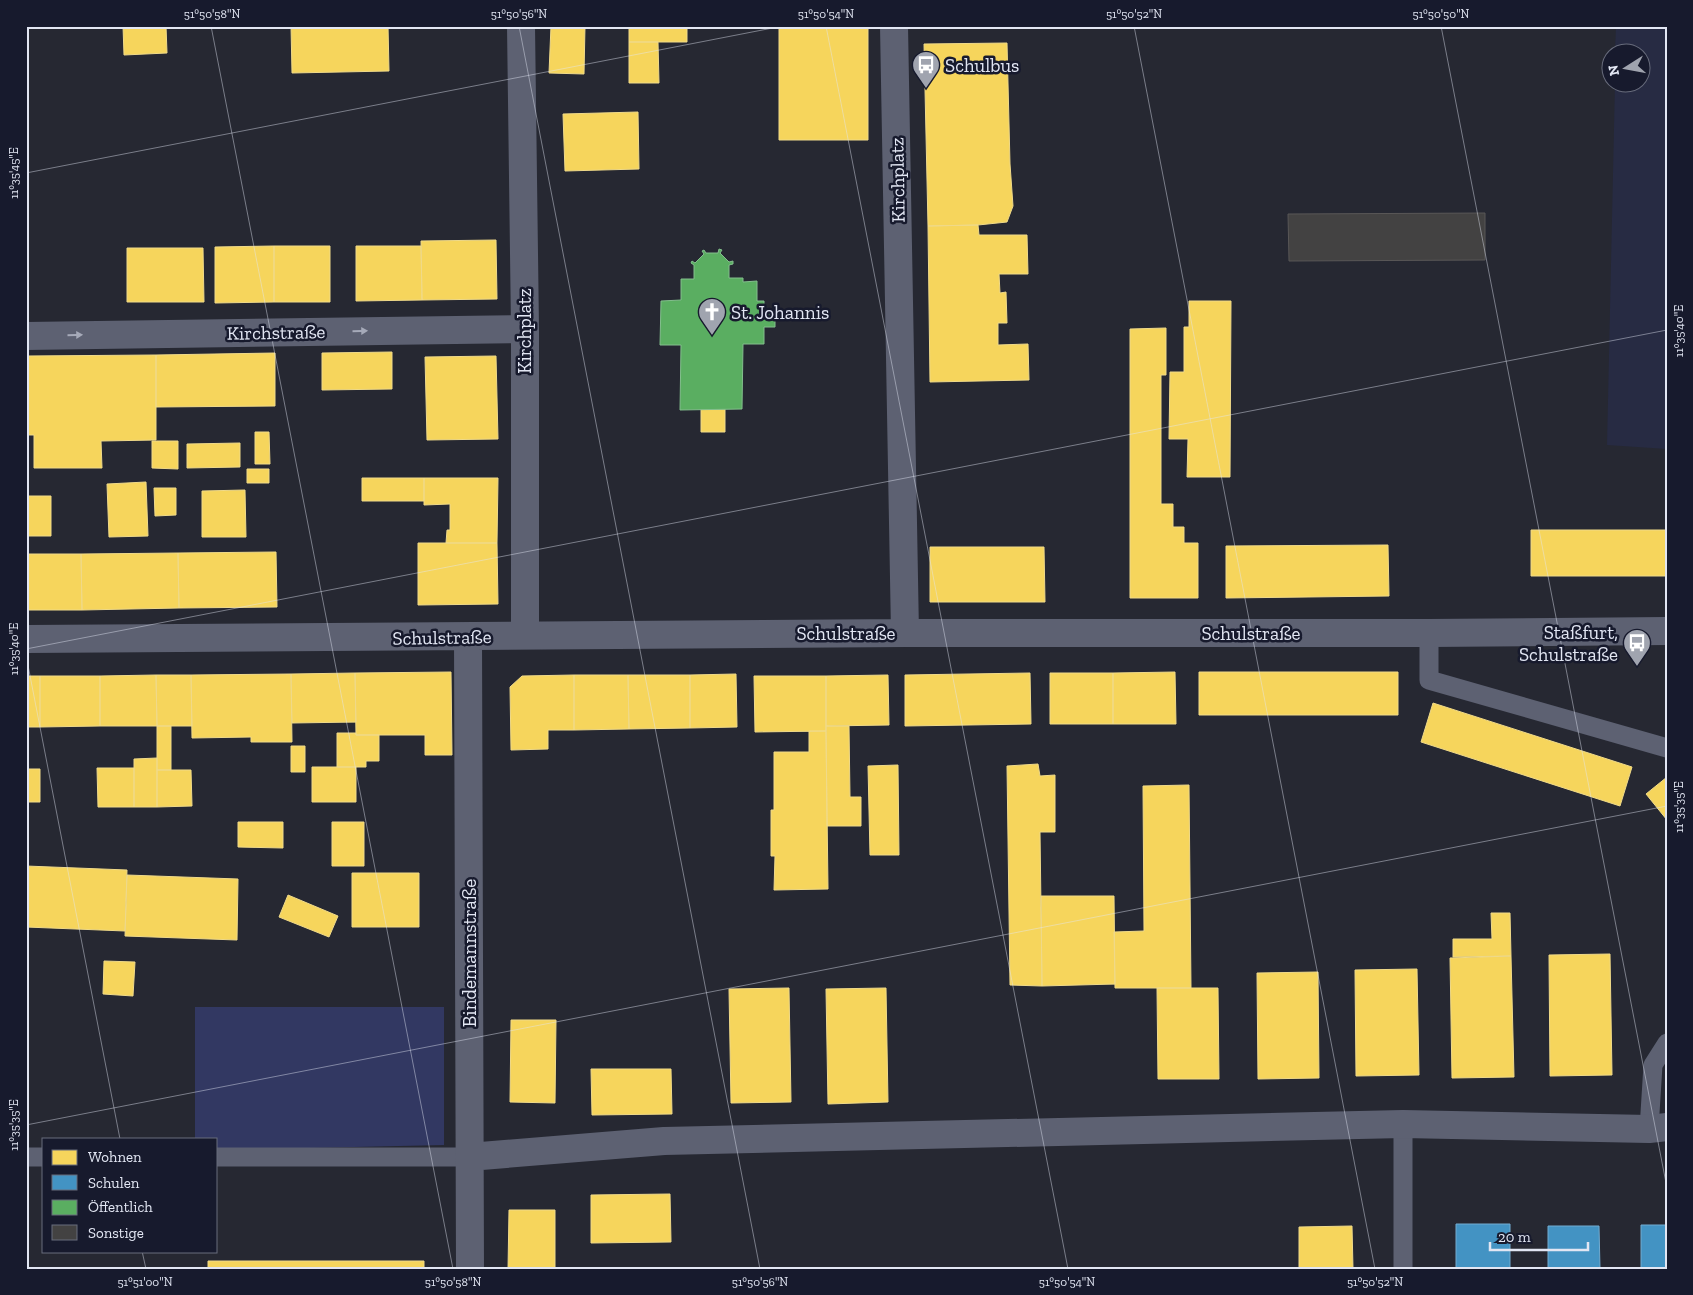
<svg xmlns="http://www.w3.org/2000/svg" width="1693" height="1295" font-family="'Zilla Slab',serif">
<rect width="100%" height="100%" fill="#262832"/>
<!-- built -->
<path fill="#272b43" d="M1616,26H1667V449L1607,445L1615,83L1640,82V52H1615Z"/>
<!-- green -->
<path fill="#323862" d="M195,1007H444V1145L216,1150V1139H195Z"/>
<!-- homes -->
<path fill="#f6d55c" stroke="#f0da89" d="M123,26H166L167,53L124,55Z
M291,26H388L389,71L292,73Z
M551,26H585L584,74L549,73Z
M629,26H687V42H629Z
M779,26H868V140H779Z
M629,42H658L659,83H629Z
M1007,43L1010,164L1013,206L1007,222L978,225L928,226L924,44Z
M638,112L639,169L565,171L563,114Z
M978,225L979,235H1027L1028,274H999L1000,293L1006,292L1007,323H998V345L1028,344L1029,380L930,382L928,226Z
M496,240L497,299L422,300L421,241Z
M274,246H330V302H274Z
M274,246V302L215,303V247Z
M356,246H421L422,300L356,301Z
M127,248H203L204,302H127Z
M1189,301H1231L1230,477H1187L1188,439H1169L1170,372H1184V327H1189Z
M1166,328V375H1161V504H1173V527H1184V543H1198V598H1130V329Z
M392,352V389L322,390V353Z
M275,353V406L156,407V355Z
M156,355V440L101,441L102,468H34V435H26V356Z
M496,356L498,439L427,440L425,357Z
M701,409H725V432H701Z
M255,432H269L270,464H255Z
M152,441H178V469L152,468Z
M240,443V467L187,468V444Z
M247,469H269V483H247Z
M362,478H424V501H362Z
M424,478H498L497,543H446L447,530H450V504L424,505Z
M146,482L148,536L109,537L107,484Z
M154,488H176V515L155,516Z
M245,490L246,537H202V491Z
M26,496H51V536H26Z
M1531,530H1667V576H1531Z
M418,543H497L498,604L418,605Z
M1388,545L1389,596L1226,598V546Z
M930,547H1044L1045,602H930Z
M276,552L277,607L179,608L178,553Z
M178,553L179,608L82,610L81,554Z
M26,554H81L82,610H26Z
M451,672L452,755H425V735H356L355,673Z
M1175,672L1176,724H1113V673Z
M1199,672H1398V715H1199Z
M355,673L356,722L292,723L291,674Z
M1030,673L1031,724L905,726V675Z
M1050,673H1113V724H1050Z
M291,674L292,742H251V737L192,738L191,675Z
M736,674L737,727L690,728V675Z
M156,675L157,726H100V676Z
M156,675H191L192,726H157Z
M574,675H628L629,729L574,730Z
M574,675V730H548V749L511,750L510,687L522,676Z
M628,675H690V728L629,729Z
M888,675L889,725L826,726V676Z
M26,676H40V727H26Z
M40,676H100V726L40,727Z
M754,676H826V731L755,732Z
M1433,703L1632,767L1620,806L1421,742Z
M157,726H171V770H157Z
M826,726H849L850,797H861V826H827Z
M809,731H826L828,889L774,890L775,856H771V810H774V752H809Z
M337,733H356V735H379V761H366V767H337Z
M291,746H305V772H291Z
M157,758V807H134V759Z
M1038,764L1040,776L1055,775V832H1040L1042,986L1010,985L1007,766Z
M898,765L899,855H870L868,766Z
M312,767H356V802H312Z
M97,768H134V807H98Z
M26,769H40V802H26Z
M157,770H191L192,806L157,807Z
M1667,777V820L1646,794Z
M1189,785L1191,988H1115L1114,932L1144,931L1143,786Z
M238,822H283V848L238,847Z
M332,822H364V866H332Z
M26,866L127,870L125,931L26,927Z
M352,873H419V927H352Z
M127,875L238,879L237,940L125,936Z
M288,895L338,916L329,937L279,917Z
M1041,896H1114L1115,984L1042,986Z
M1491,913H1510L1511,956L1453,957V939H1492Z
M1610,954L1612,1075L1550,1076L1549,955Z
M1511,956L1514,1077L1452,1078L1450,958Z
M104,961L135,962L133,996L103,994Z
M1417,969L1419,1075L1356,1076L1355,970Z
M1318,972L1319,1078L1258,1079L1257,973Z
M789,988L791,1102L731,1103L729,989Z
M886,988L888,1102L828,1104L826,989Z
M1157,988H1218L1219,1079H1158Z
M511,1020H556L555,1103L510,1102Z
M591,1069H671L672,1114L592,1115Z
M670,1194L671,1242L591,1243V1195Z
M509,1210H555V1269H508Z
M1352,1226L1353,1269H1299V1227Z
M208,1261H424V1269H208Z"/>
<!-- schools -->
<path fill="#4393c3" stroke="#73acd1" d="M1456,1224H1510V1269H1456Z
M1641,1225H1667V1269H1641Z
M1548,1226H1599L1600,1269H1548Z"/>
<!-- public -->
<path fill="#5aae61" stroke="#83bf8d" d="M719,249L722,250L720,253L729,262L733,261V264L729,265V278H743V282L757,281V301H764V313H775V327H764V344H743L742,409L680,410L681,345H660L661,301L681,300V279H694V265L691,263L692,261L695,263L704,254L702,251L704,250L706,253H718Z"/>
<!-- building -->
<path fill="#434242" stroke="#595757" d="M1485,213V260L1289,261L1288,214Z"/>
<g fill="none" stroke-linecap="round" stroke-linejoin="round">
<!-- service -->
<path stroke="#5d6172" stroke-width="19" d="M1429,633V680L1667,748
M1403,1124V1269
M1649,1129L1653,1065L1667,1043
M26,1157H44
M216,1157H469"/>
<!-- minor -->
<path stroke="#5d6172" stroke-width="28" d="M521,26L525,329V635
M894,26L905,633
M26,336L525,329
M468,637L470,1269
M26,639L905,633H1429L1667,631
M469,1157L664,1141L1403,1124L1649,1129L1667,1127"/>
</g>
<!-- one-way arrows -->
<defs><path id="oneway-solid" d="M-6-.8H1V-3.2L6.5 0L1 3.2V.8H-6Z" transform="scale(1.25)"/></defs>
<g fill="#a6aab9">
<use href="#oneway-solid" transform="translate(360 331) rotate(-1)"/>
<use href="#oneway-solid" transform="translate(75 335) rotate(-1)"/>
</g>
<!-- ticks -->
<path fill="none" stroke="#e2e6f3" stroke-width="1" stroke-opacity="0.45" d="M211,26L453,1269M519,26L760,1269M826,26L1068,1269M1134,26L1375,1269M1441,26L1667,1188M26,173L783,26M26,649L1667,330M26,655L120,1139M26,1125L1667,806M142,1251L146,1269"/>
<!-- icons -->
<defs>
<symbol id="bus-pin" viewBox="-11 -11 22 30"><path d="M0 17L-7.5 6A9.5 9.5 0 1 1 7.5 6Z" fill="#a0a4af" stroke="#171a2d"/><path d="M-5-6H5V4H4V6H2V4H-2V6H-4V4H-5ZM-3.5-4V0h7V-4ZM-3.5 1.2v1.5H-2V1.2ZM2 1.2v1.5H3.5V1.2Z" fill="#fff"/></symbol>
<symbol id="church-pin" viewBox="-11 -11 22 30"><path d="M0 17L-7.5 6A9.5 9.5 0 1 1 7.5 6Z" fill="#a0a4af" stroke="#171a2d"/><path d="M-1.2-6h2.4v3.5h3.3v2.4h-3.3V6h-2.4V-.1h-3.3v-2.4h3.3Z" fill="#fff"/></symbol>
</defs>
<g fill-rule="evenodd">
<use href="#bus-pin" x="910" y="49" width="32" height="43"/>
<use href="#church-pin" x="696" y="296" width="32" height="43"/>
<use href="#bus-pin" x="1621" y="627" width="32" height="43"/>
</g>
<g text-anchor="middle" stroke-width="5" stroke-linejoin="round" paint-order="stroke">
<!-- poi labels -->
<g font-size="19" fill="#e2e6f3" stroke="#171a2d" text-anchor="start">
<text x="945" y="72">Schulbus</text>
<text x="731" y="319">St. Johannis</text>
<text x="1618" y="639" text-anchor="end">Staßfurt,<tspan x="1618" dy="22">Schulstraße</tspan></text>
</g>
<!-- street labels -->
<g font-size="19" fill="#e2e6f3" stroke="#171a2d">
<text transform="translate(897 180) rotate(-91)" y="7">Kirchplatz</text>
<text transform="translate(524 331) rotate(-90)" y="7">Kirchplatz</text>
<text transform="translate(276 332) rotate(-1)" y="7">Kirchstraße</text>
<text x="846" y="640">Schulstraße</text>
<text x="1251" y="640">Schulstraße</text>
<text transform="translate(442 637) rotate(-1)" y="7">Schulstraße</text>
<text transform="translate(469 953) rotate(-90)" y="7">Bindemannstraße</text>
</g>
</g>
<!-- border -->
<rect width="1693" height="1295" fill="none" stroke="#171a2d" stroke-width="55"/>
<!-- legend -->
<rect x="42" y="1138" width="175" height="115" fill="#171a2d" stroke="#686c7c"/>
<rect x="52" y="1150" width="25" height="15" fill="#f6d55c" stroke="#686c7c"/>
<text x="88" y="1162" font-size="15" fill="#e2e6f3">Wohnen</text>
<rect x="52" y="1175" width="25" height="15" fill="#4393c3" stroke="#686c7c"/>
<text x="88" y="1188" font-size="15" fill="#e2e6f3">Schulen</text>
<rect x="52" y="1200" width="25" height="15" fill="#5aae61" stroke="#686c7c"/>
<text x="88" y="1212" font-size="15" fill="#e2e6f3">Öffentlich</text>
<rect x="52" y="1225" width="25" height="15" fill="#434242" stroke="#686c7c"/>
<text x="88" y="1238" font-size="15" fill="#e2e6f3">Sonstige</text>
<!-- north arrow -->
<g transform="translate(1626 68) rotate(259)"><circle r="24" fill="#171a2d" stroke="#686c7c"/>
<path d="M0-4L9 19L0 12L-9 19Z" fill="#a0a4af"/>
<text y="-8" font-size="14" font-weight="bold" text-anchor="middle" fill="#e2e6f3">N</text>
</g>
<!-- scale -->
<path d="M1490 1242v8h98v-8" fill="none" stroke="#e2e6f3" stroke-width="2.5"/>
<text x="1498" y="1242" font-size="15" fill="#e2e6f3" stroke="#171a2d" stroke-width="4" paint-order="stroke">20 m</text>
<rect x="28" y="28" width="1638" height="1240" fill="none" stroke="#e2e6f3" stroke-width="2"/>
<g font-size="12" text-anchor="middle" fill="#e2e6f3">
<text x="212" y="18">51°50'58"N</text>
<text x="519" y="18">51°50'56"N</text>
<text x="826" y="18">51°50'54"N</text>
<text x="1134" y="18">51°50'52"N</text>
<text x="1441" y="18">51°50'50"N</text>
<text transform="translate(14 173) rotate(-90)" y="4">11°35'45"E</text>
<text transform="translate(1679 331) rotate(-90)" y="4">11°35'40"E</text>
<text transform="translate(14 649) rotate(-90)" y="4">11°35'40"E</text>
<text transform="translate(1679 807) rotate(-90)" y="4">11°35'35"E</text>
<text transform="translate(14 1125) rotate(-90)" y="4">11°35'35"E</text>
<text x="145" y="1286">51°51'00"N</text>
<text x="453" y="1286">51°50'58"N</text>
<text x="760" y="1286">51°50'56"N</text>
<text x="1067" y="1286">51°50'54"N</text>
<text x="1375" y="1286">51°50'52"N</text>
</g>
</svg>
